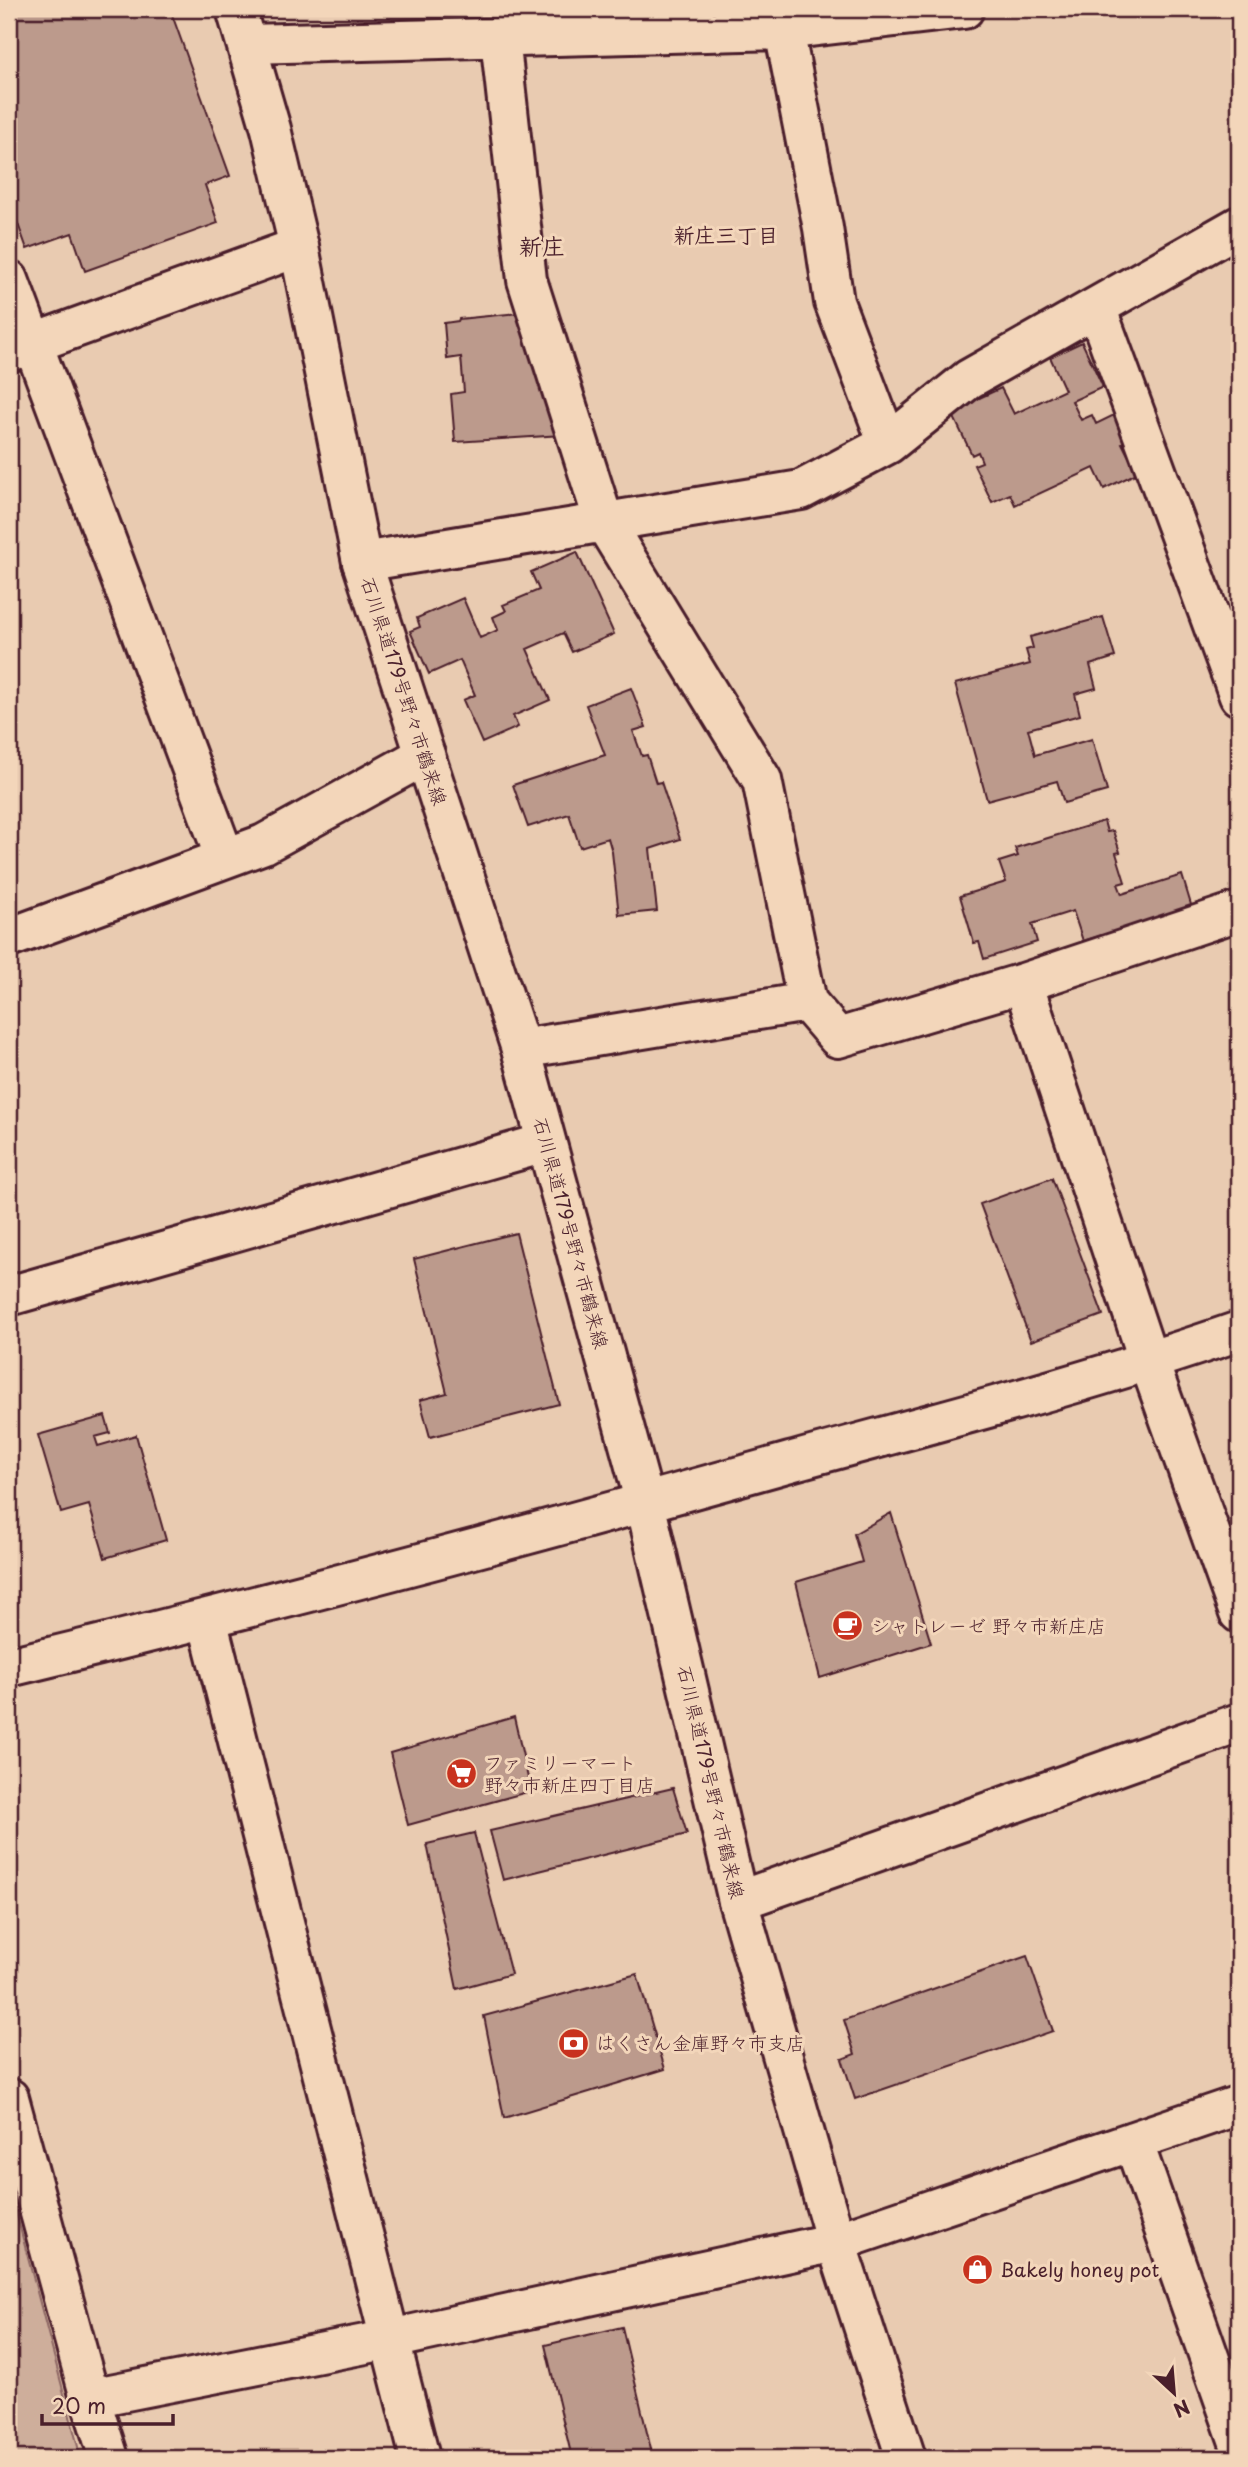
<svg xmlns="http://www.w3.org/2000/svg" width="1248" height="2467" font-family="'Playpen Sans','Klee One',sans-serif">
<rect width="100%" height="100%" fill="#e9cbb1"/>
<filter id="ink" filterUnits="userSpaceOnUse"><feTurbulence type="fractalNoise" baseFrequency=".0143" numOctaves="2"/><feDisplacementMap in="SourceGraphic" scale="14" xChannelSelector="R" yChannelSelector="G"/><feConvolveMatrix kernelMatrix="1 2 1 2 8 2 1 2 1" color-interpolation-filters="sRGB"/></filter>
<g filter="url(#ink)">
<!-- green -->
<path fill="#ceae9b" stroke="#8c6663" stroke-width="2" d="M9,2186L81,2458H9Z"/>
<!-- building -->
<path fill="#bc9a8c" stroke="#4a1f2b" stroke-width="2" d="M170,9L230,176L205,185L218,223L85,271L72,233L27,249L9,199V10Z
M529,312L562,435L455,442L451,394L464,392L461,357L447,359L444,323L458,321L459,319Z
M1082,342L1103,387L1072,401L1081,420L1092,415L1096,424L1114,415L1126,441L1122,443L1137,473L1104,489L1094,468L1015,505L1010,494L992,502L974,465L982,462L978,452L972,455L951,411L1001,388L1014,414L1065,390L1050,357Z
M577,552L614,634L572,652L563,633L527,649L550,700L513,716L518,727L482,743L463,700L475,695L460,660L429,674L410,631L420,627L417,618L463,598L480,638L498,630L493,617L506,611L503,605L539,590L531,572Z
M1103,617L1115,657L1090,665L1096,688L1075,694L1080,715L1028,729L1035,755L1092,739L1107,791L1064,803L1057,781L987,800L955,684L1030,664L1026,650L1033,648L1030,637Z
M631,688L646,727L633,731L642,756L647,755L656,783L661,782L680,839L650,849L657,911L619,915L612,852L608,838L580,847L569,814L528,827L513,785L605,755L586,705Z
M1104,821L1107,832L1113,831L1120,852L1116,853L1125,882L1118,884L1122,894L1182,875L1192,908L1083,941L1073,911L1032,924L1037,942L984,959L979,942L974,943L960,896L1006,882L999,862L1018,856L1015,848Z
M1052,1178L1103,1315L1031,1341L980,1204Z
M516,1233L559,1404L430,1437L420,1400L447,1393L414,1259Z
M516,1233L559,1404L430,1437L420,1400L447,1393L414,1259Z
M105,1416L110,1433L95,1437L98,1446L136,1435L166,1540L105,1558L89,1505L61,1513L38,1435Z
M891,1513L931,1643L820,1678L796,1582L862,1562L854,1534Z
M514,1717L531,1791L408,1825L390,1753Z
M673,1788L687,1834L503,1880L490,1831Z
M474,1833L511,1974L457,1989L427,1844Z
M1027,1956L1053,2031L855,2099L842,2059L855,2054L844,2020Z
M637,1974L665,2069L504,2118L484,2016Z
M622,2327L653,2458H572L545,2345Z"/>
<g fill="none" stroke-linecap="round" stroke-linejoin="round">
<defs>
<path id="minor" d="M784,30L823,228L834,302L888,444
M500,38L527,280L604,522L762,780L807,1002
M247,44L784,30L964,9
M9,280L225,858
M1096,307L1239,696
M9,352L299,247
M362,562L801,490L888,444L969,379L1239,226
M9,938L264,844L425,755
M1023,983L1149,1362L1239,1613
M521,1049L807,1002L838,1038L1023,983L1239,911
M9,1296L545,1143
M207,1619L420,2458
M738,1901L1239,1723
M9,2098L90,2398L109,2458
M1133,2141L1239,2442
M90,2398L391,2339L836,2242L1239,2105"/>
<path id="tertiary" d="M9,1667C271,1604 531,1535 790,1462C940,1421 1092,1382 1239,1331"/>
<path id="secondary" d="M236,9L271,129L299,247L362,562L521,1049L645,1503L738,1901L836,2242L906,2458"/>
</defs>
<!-- minor casing -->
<use href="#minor" stroke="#4a1f2b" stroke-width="44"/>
<!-- tertiary casing -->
<use href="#tertiary" stroke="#4a1f2b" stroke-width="44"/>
<!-- secondary casing -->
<use href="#secondary" stroke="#4a1f2b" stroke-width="44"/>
<!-- minor -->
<use href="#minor" stroke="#f3d6ba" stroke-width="38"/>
<!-- tertiary -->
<use href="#tertiary" stroke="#f3d6ba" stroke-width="38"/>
<!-- secondary -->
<use href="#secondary" stroke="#f3d6ba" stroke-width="38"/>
</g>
</g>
<!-- icons -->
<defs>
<symbol id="cafe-disc" viewBox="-11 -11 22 22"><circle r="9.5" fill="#c8321e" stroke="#f3d6ba"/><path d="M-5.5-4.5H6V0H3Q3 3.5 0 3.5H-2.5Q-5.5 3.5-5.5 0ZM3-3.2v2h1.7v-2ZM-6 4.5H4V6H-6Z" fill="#fff"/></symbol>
<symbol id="supermarket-disc" viewBox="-11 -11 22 22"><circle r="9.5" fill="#c8321e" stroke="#f3d6ba"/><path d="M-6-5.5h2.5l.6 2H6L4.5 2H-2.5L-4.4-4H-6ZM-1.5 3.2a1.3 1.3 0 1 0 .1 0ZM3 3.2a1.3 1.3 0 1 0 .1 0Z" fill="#fff"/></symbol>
<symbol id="bank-disc" viewBox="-11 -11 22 22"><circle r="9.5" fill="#c8321e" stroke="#f3d6ba"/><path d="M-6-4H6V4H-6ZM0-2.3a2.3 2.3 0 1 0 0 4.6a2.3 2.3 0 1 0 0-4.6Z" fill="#fff"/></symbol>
<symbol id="shop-disc" viewBox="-11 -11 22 22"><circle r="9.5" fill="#c8321e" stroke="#f3d6ba"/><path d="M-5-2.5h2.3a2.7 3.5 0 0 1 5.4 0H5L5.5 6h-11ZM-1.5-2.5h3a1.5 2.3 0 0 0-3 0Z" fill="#fff"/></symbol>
</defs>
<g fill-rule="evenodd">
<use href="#cafe-disc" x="830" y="1608" width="35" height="35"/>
<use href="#supermarket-disc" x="444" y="1756" width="35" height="35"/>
<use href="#bank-disc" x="556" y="2026" width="35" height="35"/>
<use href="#shop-disc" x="960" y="2252" width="35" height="35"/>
</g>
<g text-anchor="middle" stroke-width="6" stroke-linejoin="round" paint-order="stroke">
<!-- street labels -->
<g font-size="19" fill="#4a1f2b" stroke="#f3d6ba">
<text transform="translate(404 691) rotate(72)" y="7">石川県道179号野々市鶴来線</text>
<text transform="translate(571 1233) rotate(75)" y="7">石川県道179号野々市鶴来線</text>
<text transform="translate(711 1782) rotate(77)" y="7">石川県道179号野々市鶴来線</text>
</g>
<!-- poi labels -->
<g font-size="19" fill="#4a1f2b" stroke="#f3d6ba" text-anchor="start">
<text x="871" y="1633">シャトレーゼ 野々市新庄店</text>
<text x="484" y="1770">ファミリーマート<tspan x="484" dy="22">野々市新庄四丁目店</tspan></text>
<text x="596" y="2050">はくさん金庫野々市支店</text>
<text x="1000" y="2277">Bakely honey pot</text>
</g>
<!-- neighbourhood labels -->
<g font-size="21" font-weight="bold" fill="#4a1f2b" stroke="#f3d6ba">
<text x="726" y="243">新庄三丁目</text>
</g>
<!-- quarter labels -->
<g font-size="23" font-weight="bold" fill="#4a1f2b" stroke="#f3d6ba">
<text x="542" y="255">新庄</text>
</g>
</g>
<!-- margin -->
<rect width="1248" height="2467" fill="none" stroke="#f3d6ba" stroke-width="35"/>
<rect x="18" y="18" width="1213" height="2432" fill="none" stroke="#4a1f2b" stroke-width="2.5" filter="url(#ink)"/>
<!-- north arrow -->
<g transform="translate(1174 2393) rotate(154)" stroke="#f3d6ba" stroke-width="5" paint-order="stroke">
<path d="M0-5L12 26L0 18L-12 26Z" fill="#4a1f2b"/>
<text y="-10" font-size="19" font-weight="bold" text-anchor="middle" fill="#4a1f2b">N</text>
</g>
<!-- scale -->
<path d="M42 2414v10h131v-10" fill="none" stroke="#4a1f2b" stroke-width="3.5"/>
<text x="52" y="2414" font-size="21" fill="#4a1f2b" stroke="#f3d6ba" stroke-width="5" paint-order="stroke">20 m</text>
</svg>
